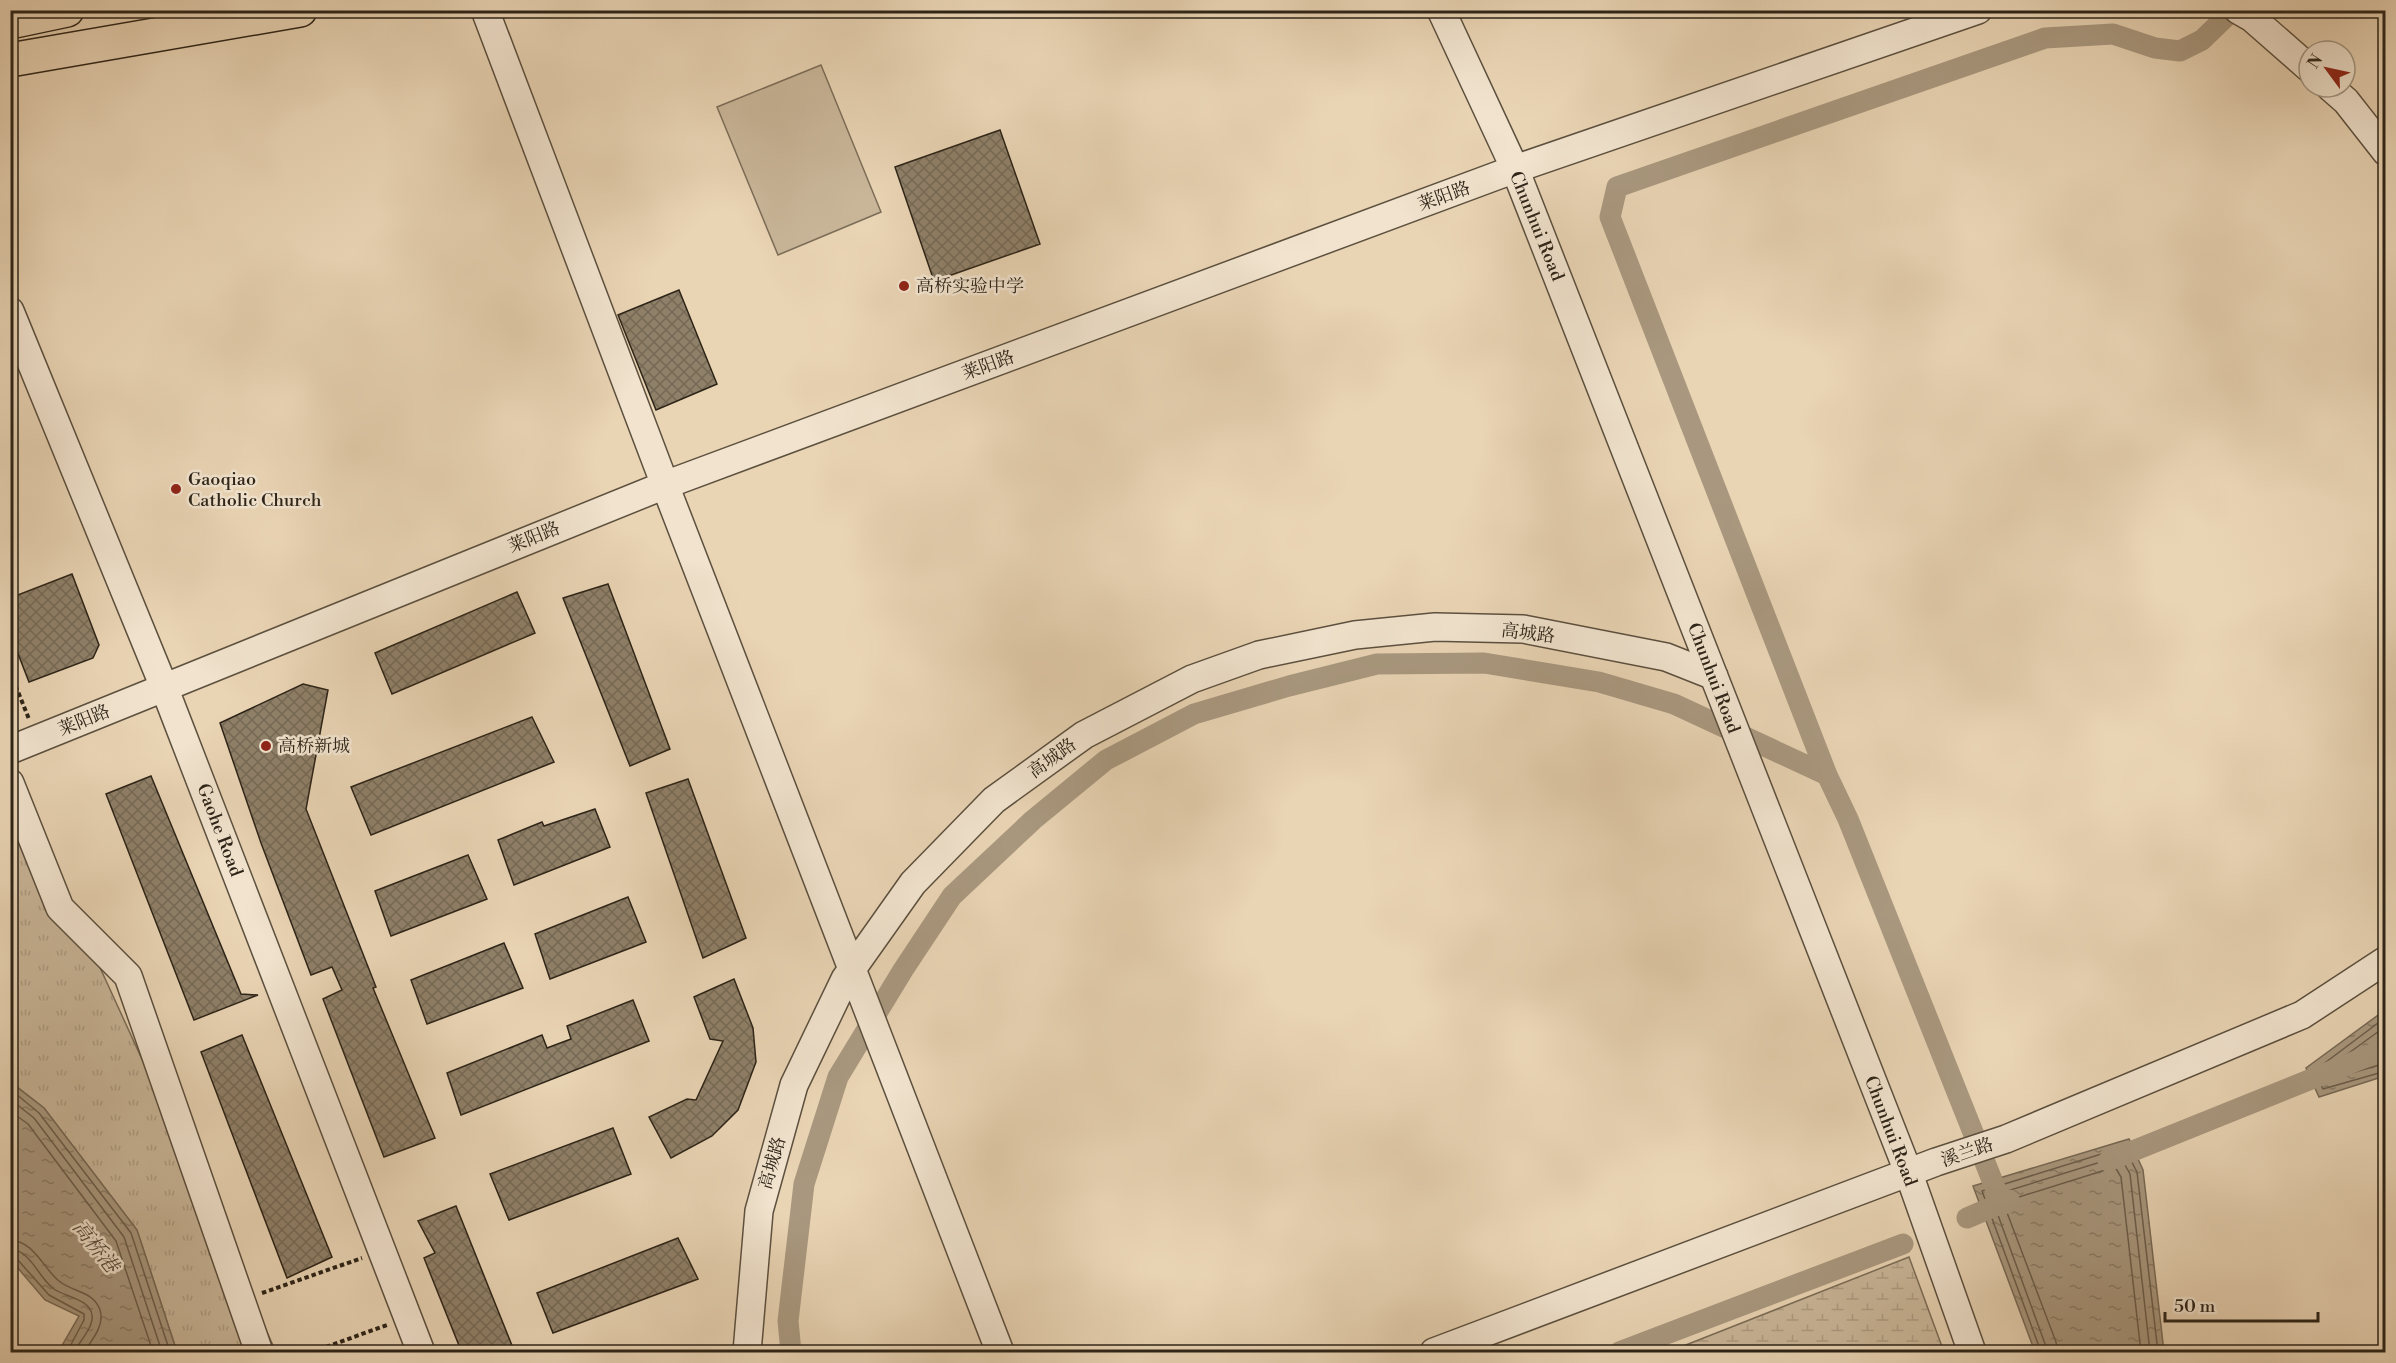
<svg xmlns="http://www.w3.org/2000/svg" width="2396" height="1363" font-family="'Libre Bodoni','Noto Serif SC',serif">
<defs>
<pattern id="wetland-marsh" width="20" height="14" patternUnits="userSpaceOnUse" patternTransform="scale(1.5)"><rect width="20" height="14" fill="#c9b699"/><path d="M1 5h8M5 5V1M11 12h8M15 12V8" fill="none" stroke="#ad9c83"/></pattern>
<pattern id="park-tufts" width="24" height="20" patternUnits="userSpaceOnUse" patternTransform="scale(1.5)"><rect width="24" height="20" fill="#c9b699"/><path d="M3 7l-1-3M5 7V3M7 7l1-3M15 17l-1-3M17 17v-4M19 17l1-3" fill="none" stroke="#ad9c83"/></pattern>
<pattern id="water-ripples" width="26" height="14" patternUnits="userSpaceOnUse" patternTransform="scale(1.5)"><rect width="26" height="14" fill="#a9987f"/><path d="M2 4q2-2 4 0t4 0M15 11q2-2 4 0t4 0" fill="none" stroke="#8a7c67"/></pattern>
<pattern id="building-cross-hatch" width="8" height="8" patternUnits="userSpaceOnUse" patternTransform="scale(1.5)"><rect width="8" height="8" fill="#8f8069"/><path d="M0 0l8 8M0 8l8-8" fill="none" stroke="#756955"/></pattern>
</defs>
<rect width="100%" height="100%" fill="#e9d4b4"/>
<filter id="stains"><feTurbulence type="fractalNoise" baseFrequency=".00333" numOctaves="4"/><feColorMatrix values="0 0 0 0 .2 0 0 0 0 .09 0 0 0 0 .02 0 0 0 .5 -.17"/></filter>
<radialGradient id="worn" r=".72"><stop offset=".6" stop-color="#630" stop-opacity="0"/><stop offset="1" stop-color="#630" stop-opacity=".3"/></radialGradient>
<!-- grass -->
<path fill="#c9b699" stroke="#7b6d58" stroke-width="1.5" d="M821,65L881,212L778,255L717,107Z"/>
<!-- wetland -->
<path fill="url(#wetland-marsh)" stroke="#7b6d58" stroke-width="1.5" d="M1909,1257L1944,1352H1668Z"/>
<!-- park -->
<path fill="url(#park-tufts)" stroke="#7b6d58" stroke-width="1.5" d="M21,795L276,1352H177L137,1230L44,1108L11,1082L10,801Z"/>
<!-- water -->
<path fill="url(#water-ripples)" stroke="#776a56" stroke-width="1.5" d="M2385,1010V1076L2319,1097L2306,1068Z
M10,1082L44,1108L137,1230L177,1352H62L60,1349L79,1316L45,1300L11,1260Z
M2129,1139L2143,1170L2164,1352H2035L1973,1186Z"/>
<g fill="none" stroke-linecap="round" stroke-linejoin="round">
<!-- shore -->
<path stroke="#6b5e4c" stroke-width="1.5" d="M2386,1017L2314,1071L2323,1089L2386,1071
M2386,1026L2324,1071L2323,1074L2328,1080L2386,1063
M10,1089L39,1113L131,1233L170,1352
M10,1099L34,1118L124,1237L162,1352
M10,1111L28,1124L116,1241L153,1352
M10,1240C34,1241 43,1268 59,1281C72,1292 94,1291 100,1310C105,1325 92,1340 84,1352
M10,1249C31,1250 39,1279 54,1289C65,1297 90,1299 92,1315C94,1327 79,1342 74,1352
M10,1256L17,1259L49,1295L84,1314V1320L67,1352
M2041,1352L1982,1191L2124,1147L2137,1172L2158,1352
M2048,1352L1991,1196L2120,1156L2130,1174L2150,1352
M2057,1352L2056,1342L2003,1202L2115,1167L2121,1177L2141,1352"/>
<!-- canal -->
<path stroke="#a9987f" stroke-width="21" d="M2108,1161L2386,1049
M2002,1205L1848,819L1827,775L1610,217L1617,187L2045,38L2113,34L2155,48L2180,51L2202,40L2233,10
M1967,1218L2009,1200
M791,1352L788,1321L804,1184L838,1077L903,970L952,896L1033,820L1106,760L1194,714L1289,686L1377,664L1484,663L1599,682L1674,704L1827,775
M1619,1352L1903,1244"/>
</g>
<!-- building -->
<path fill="url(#building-cross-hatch)" stroke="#2d2418" stroke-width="1.5" d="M1000,130L1040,244L934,281L895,167Z
M679,290L717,384L656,410L618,315Z
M72,574L99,645L93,658L29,682L10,633V598Z
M608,584L670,749L630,766L563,598Z
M517,592L535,633L392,694L375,653Z
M303,684L328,690L306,809L376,987L373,988L435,1138L384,1157L323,999L342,990L332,967L311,975L261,843L220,723Z
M532,717L554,762L371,835L351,787Z
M151,776L241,994L258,995L194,1020L106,794Z
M688,779L746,938L703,958L646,793Z
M595,809L610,847L514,885L498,840L542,822L544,826Z
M468,855L487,899L391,936L375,891Z
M628,897L646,942L550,979L535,934Z
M504,943L523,988L427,1024L411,980Z
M734,979L753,1028L756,1062L738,1110L712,1136L671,1158L649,1117L687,1099L696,1100L723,1041L710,1039L694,997Z
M633,1000L649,1041L461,1115L447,1073L542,1035L547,1048L571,1039L567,1026Z
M242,1035L332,1257L287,1278L201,1052Z
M613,1128L631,1174L509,1220L490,1174Z
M456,1206L515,1353H462L424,1258L435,1253L418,1221Z
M678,1238L698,1279L553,1333L537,1293Z"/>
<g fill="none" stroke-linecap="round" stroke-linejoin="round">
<defs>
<path id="minor" d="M485,10L665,485L1000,1352
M1441,10L1515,169L1909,1174L1972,1352
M2238,10L2252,18L2309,68
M2330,87L2346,101L2386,152
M10,311L164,687L421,1352
M10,750L665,485L1515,169L1978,10
M10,783L60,908L128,976L259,1352
M747,1352L759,1211L794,1085L845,979L913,883L994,800L1084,735L1192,679L1259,655L1355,635L1435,627L1523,629L1666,657L1714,676
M1434,1352L1936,1162L2006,1139L2302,1015L2386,960"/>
<path id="major" d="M10,22L67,10
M10,60L300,10"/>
</defs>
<!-- minor casing -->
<use href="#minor" stroke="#5c503f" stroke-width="30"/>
<!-- major casing -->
<use href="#major" stroke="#2d2418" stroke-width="36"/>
<!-- path -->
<path stroke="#2d2418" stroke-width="4" stroke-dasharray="4.5 3" stroke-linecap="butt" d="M10,672L29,719
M262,1293L362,1258
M312,1352L387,1325"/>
<!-- minor -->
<use href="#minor" stroke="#f1e3ce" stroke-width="27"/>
<!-- major -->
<use href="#major" stroke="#e9d4b4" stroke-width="33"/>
</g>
<!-- markers -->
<g fill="#8f2418" stroke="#f1e3ce" stroke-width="2">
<circle cx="904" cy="286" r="6"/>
<circle cx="176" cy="489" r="6"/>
<circle cx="266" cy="746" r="6"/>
</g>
<g text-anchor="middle" stroke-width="5" stroke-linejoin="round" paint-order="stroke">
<!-- street labels -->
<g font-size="18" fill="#2d2418" stroke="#f1e3ce">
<text transform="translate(1444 196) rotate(-20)" y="6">莱阳路</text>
<text transform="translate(1537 226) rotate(68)" y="6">Chunhui Road</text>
<text transform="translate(988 365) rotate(-20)" y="6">莱阳路</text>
<text transform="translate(534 537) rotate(-22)" y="6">莱阳路</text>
<text transform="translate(1528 633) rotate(7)" y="6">高城路</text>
<text transform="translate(1714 678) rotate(69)" y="6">Chunhui Road</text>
<text transform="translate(84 720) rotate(-22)" y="6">莱阳路</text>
<text transform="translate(1052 758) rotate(-36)" y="6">高城路</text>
<text transform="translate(220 830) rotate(69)" y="6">Gaohe Road</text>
<text transform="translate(1891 1131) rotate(69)" y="6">Chunhui Road</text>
<text transform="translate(1967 1152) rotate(-19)" y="6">溪兰路</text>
<text transform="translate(772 1163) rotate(-74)" y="6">高城路</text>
</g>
<!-- poi labels -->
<g font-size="18" fill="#2d2418" stroke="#f1e3ce" text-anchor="start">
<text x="916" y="292">高桥实验中学</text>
<text x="188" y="485">Gaoqiao<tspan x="188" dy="21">Catholic Church</tspan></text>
<text x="278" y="752">高桥新城</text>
</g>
<!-- water labels -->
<g font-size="20" font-style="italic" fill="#584d3c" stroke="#f1e3ce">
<text transform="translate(96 1246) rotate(52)" y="7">高桥港</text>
</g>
</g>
<!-- margin -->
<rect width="2396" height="1363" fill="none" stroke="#e9d4b4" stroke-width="36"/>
<rect x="12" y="12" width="2372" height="1339" fill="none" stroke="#2d2418" stroke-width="3"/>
<rect x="18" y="18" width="2360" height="1327" fill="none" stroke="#2d2418" stroke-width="1.5"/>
<!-- north arrow -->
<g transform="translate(2327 69) rotate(303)"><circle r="28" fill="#f1e3ce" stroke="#a39785" stroke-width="1.5"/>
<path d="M0-4.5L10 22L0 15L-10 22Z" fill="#8f2418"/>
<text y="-9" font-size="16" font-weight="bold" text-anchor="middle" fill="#2d2418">N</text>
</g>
<!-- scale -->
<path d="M2165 1312v9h153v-9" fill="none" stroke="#2d2418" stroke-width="3"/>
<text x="2174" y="1312" font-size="18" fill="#2d2418" stroke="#f1e3ce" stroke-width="4.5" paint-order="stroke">50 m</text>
<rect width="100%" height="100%" filter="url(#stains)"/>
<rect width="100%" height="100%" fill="url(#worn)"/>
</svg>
